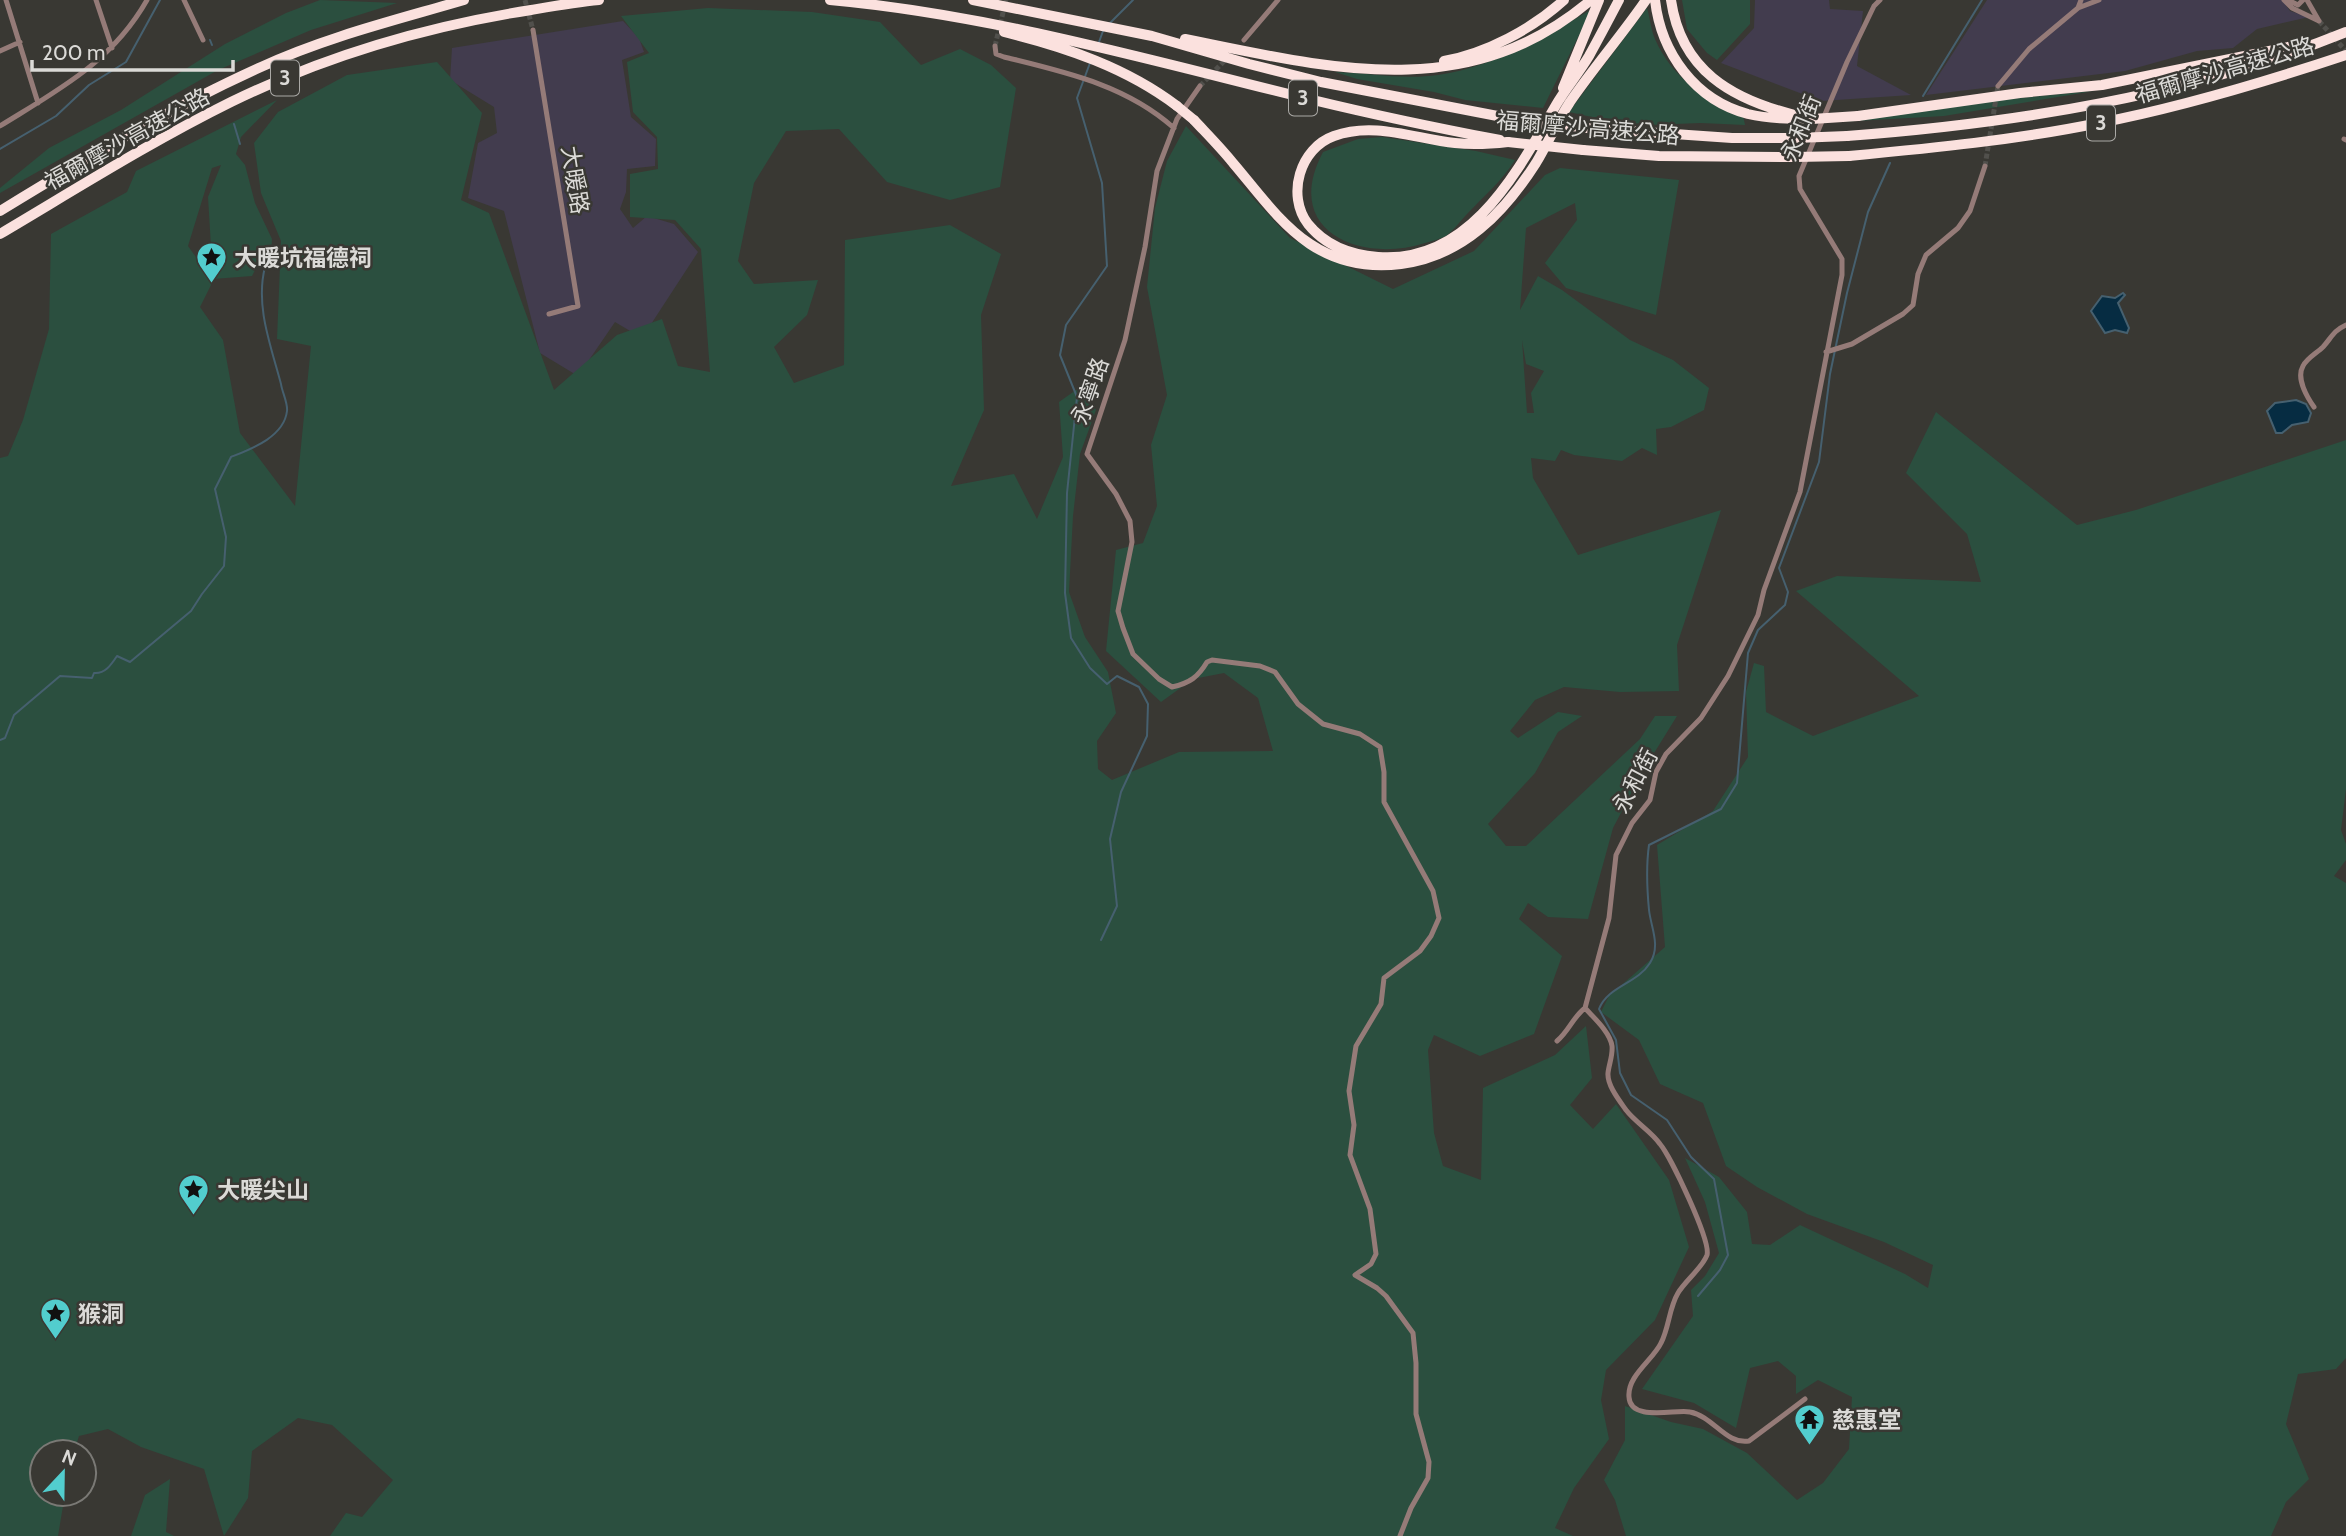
<svg xmlns="http://www.w3.org/2000/svg" width="2346" height="1536" font-family="Cabin,'Noto Sans TC',sans-serif">
<rect width="100%" height="100%" fill="#393833"/>
<!-- industrial -->
<path fill="#423c4e" d="M1755,0H1829L1830,9L1863,11L1857,66L1911,95L1821,101L1721,63L1754,28Z
M1987,0H2282L2290,11L2309,17L2257,29L2233,48L2197,51L2125,71L1926,95Z
M623,21L639,38L644,52L622,60L631,117L656,139L655,166L627,169L626,192L620,209L633,228L647,216L674,224L698,252L642,338L615,322L578,376L540,353L504,211L468,198L478,143L497,133L494,107L450,80L452,48Z"/>
<!-- green -->
<path fill="#2b4f3f" fill-rule="evenodd" d="M320,0L397,3L311,30L218,70L0,193V188L49,148L121,110L225,44L286,13Z
M1682,0H1750V24L1717,60L1707,53L1687,29Z
M708,8L812,12L880,22L921,65L960,49L991,65L1016,88L1000,187L950,200L887,182L839,129L786,131L754,183L738,261L754,284L818,280L807,315L774,347L794,383L844,365L845,240L950,225L1001,254L981,315L984,410L951,486L1014,474L1037,519L1063,457L1059,402L1083,385L1096,410L1080,454L1073,516L1069,592L1085,637L1108,672L1116,713L1097,741L1098,769L1112,780L1179,752L1273,751L1258,698L1224,673L1193,679L1161,702L1106,651L1116,550L1143,543L1157,506L1151,445L1167,395L1147,287L1155,208L1167,161L1186,126L1290,238L1393,289L1474,251L1545,175L1560,168L1679,180L1656,315L1566,288L1545,263L1577,220L1575,203L1526,228L1520,310L1538,276L1562,290L1630,340L1673,360L1709,388L1704,410L1671,427L1656,429L1657,455L1642,448L1622,461L1574,455L1561,450L1555,461L1531,458L1533,478L1578,555L1721,510L1677,645L1679,691L1620,692L1564,687L1535,700L1510,731L1518,738L1558,712L1582,716L1558,732L1535,773L1488,824L1506,846H1526L1640,739L1655,716H1677L1643,771L1613,828L1588,919L1548,917L1528,903L1519,919L1562,956L1534,1034L1480,1056L1434,1035L1428,1050L1434,1133L1443,1166L1481,1180L1483,1088L1555,1055L1586,1026L1592,1078L1570,1105L1593,1129L1616,1104L1669,1180L1689,1247L1655,1320L1606,1370L1601,1400L1609,1439L1574,1488L1555,1528L1573,1536H330L346,1513L362,1517L393,1480L332,1425L298,1418L252,1451L248,1498L224,1536L204,1469L141,1447L108,1429L79,1436L74,1452H42V1494H65L58,1536H0V458L8,456L23,420L49,329L51,234L127,192L136,171L277,100L241,137L236,154L245,165L255,203L272,239L271,255L257,266L252,276L213,279L208,197L221,165L212,168L188,246L213,281L200,307L223,340L240,433L295,506L311,346L277,339L281,241L261,193L254,143L278,112L347,75L437,62L482,113L461,200L489,213L554,390L617,335L662,319L678,366L710,372L701,249L675,220L630,217V174L658,169L657,137L633,112L627,62L649,53L621,16ZM1522,340L1526,364L1544,371L1531,393L1534,413H1527Z
M1647,8C1650,18 1651,30 1655,39C1673,80 1705,98 1743,115L1745,125L1701,123L1648,125L1592,117L1569,112Z
M1592,9L1543,108L1465,100L1434,92L1357,79L1335,72C1370,73 1404,80 1438,75C1494,67 1545,37 1592,9Z
M2094,91L1944,116L1838,122L2009,99Z
M1382,137L1476,151L1515,160C1502,181 1485,195 1468,213C1461,220 1454,230 1446,236C1440,239 1432,241 1425,243C1360,264 1281,231 1323,152L1358,139Z
M1936,412L2077,525L2136,510L2346,440V789L2341,830L2346,844V860L2334,876L2346,883V1358L2336,1369L2298,1374L2286,1424L2309,1479L2286,1502L2271,1536H1626L1615,1500L1604,1480L1625,1440V1406L1671,1422L1703,1429L1747,1453L1797,1500L1823,1483L1849,1449L1852,1397L1818,1380L1796,1394V1376L1778,1361L1750,1368L1736,1428L1694,1403L1642,1389L1693,1316L1691,1290L1705,1276L1719,1253L1705,1202L1685,1158L1719,1177L1747,1212L1752,1244L1770,1245L1800,1225L1905,1274L1928,1288L1933,1265L1884,1242L1807,1214L1757,1187L1726,1166L1703,1103L1660,1084L1639,1040L1601,1012L1609,996L1665,947L1657,845L1713,811L1748,757L1746,692L1754,663L1764,666L1766,712L1813,736L1919,696L1796,591L1837,576L1981,582L1967,534L1906,473Z
M170,1479L166,1532L174,1536H131L145,1495Z"/>
<!-- water -->
<path fill="#062c42" stroke="#46606f" stroke-width="2" d="M2123,293L2125,295L2118,303L2129,328L2127,333L2115,330L2105,333L2091,311L2102,296L2115,298Z
M2296,400L2306,404L2311,413L2308,422L2292,425L2282,433H2276L2267,411L2275,403Z"/>
<g fill="none" stroke-linecap="round" stroke-linejoin="round">
<!-- stream -->
<path stroke="#46606f" stroke-width="2" d="M1109,24L1133,0
M210,40L212,45
M1099,42L1103,31
M1090,63L1077,98L1102,183L1107,266L1066,325L1060,355L1077,397L1067,493L1065,593L1071,638L1090,668L1107,684L1117,676L1139,687L1148,704L1147,736L1121,792L1110,839L1117,906L1101,940
M1923,96L1982,0
M234,124L240,144
M0,149L56,116L89,85L126,62L160,0
M0,740L5,738L14,715L60,676L92,678L94,673C105,674 111,665 117,656L130,662L191,611L202,594L224,566L226,537L215,489L231,457C251,449 284,437 287,411C288,403 282,392 281,384C271,346 255,306 265,267
M1698,1296L1720,1270L1728,1255L1714,1179L1691,1157L1667,1120L1631,1095L1620,1073L1616,1040L1599,1009C1608,986 1637,984 1650,963C1661,945 1651,928 1649,910C1647,889 1646,866 1649,845L1721,809L1737,783L1748,653L1758,630L1785,605L1788,592L1779,568L1819,462L1830,374L1847,293L1868,212L1890,163"/>
<!-- minor-tunnel -->
<path stroke="#51504c" stroke-width="5" stroke-dasharray="5 2.5" stroke-linecap="butt" d="M525,0L533,30
M2319,21L2346,51
M995,46L1006,0
M1200,86L1228,57
M1985,166L1998,86"/>
<!-- minor -->
<path stroke="#957b78" stroke-width="5" d="M6,0L38,103
M96,0L112,48
M184,0L203,40
M2284,0L2292,8L2319,21
M2288,0L2298,5L2303,0
M2307,0L2319,21
M2078,8L2099,0
M533,30L578,306L549,314
M1244,40L1278,0
M995,46L996,54L1004,57C1065,72 1126,85 1174,128
M0,51L20,42
M1200,86L1177,119L1157,171L1145,247L1125,340L1087,454L1116,494L1130,521L1132,542L1118,611L1123,628L1133,654L1159,679L1172,687C1190,683 1198,677 1207,662L1212,660L1260,666L1275,672L1298,704L1323,724L1360,734L1380,747L1384,772V802L1433,891L1439,918L1431,936L1420,951L1384,978L1381,1004L1356,1046L1349,1091L1354,1125L1350,1155L1370,1209L1376,1254L1371,1264L1355,1275L1377,1288L1386,1296L1413,1333L1416,1363V1414L1429,1462L1428,1478L1411,1508L1400,1536
M1998,86L2029,49L2078,8L2081,0
M0,126C58,90 112,62 147,0
M2344,139L2346,140
M1826,352L1852,344L1903,314L1913,305L1918,274L1926,255L1958,228L1970,211L1985,166
M2314,407C2307,397 2296,378 2303,366C2307,358 2317,353 2323,347C2332,337 2333,331 2346,325
M1557,1041C1569,1031 1573,1017 1585,1008
M1805,1399L1749,1441C1726,1445 1713,1416 1690,1412C1676,1409 1630,1422 1629,1397C1627,1376 1653,1360 1661,1343C1669,1328 1669,1308 1678,1293C1685,1281 1703,1267 1707,1255C1711,1241 1671,1157 1660,1144C1651,1131 1636,1123 1626,1110C1619,1100 1607,1085 1608,1073C1609,1064 1613,1055 1612,1046C1610,1032 1594,1018 1585,1008L1609,918L1616,855L1632,823L1650,800L1656,772L1666,754L1701,718L1728,676L1758,615L1764,590L1800,492L1842,275V259L1800,189L1799,176L1847,62L1874,6L1880,0"/>
<!-- motorway -->
<path stroke="#fbe1de" stroke-width="10" d="M830,0C994,15 1153,61 1313,100C1375,115 1437,128 1500,140
M973,0L1152,36L1249,64L1321,82L1513,119
M1655,0C1661,53 1695,100 1748,114C1769,119 1791,119 1812,119
M1671,0C1681,70 1731,99 1795,115
M1004,32C1066,47 1127,68 1177,106
M1185,39C1329,68 1467,105 1591,0
M1444,61C1487,53 1532,29 1564,0
M1563,88L1599,0
M1858,116L2020,93L2102,85L2293,46
M1194,120C1207,134 1221,148 1233,163C1257,191 1279,223 1310,244C1337,262 1369,268 1401,264C1463,256 1504,213 1536,163C1548,143 1557,122 1570,102C1594,67 1622,35 1646,0
M1587,128L1732,138H1796
M1847,136C2017,123 2188,96 2346,32
M1508,142C1490,144 1473,145 1455,143C1416,139 1374,121 1334,136C1300,148 1286,195 1308,224C1325,245 1350,255 1378,257C1470,264 1517,172 1556,105C1566,88 1579,73 1589,56C1599,38 1609,19 1619,0
M1583,150L1659,156L1795,157
M1849,156C1933,148 2016,140 2099,123C2182,107 2265,82 2346,55
M0,211C85,159 170,108 261,67C326,37 396,20 464,0
M0,234C76,189 152,141 231,102C325,56 428,26 531,10C554,6 576,2 599,0"/>
<!-- motorway-bridge -->
<path stroke="#fbe1de" stroke-width="10" d="M1177,106L1194,120
M1513,119L1587,128
M1812,119L1858,116
M1796,138L1847,136
M1508,142L1583,150
M1795,157L1849,156"/>
</g>
<!-- icons -->
<defs>
<symbol id="sight-pin" viewBox="-11 -11 22 30"><path d="M0 17L-7.5 6A9.5 9.5 0 1 1 7.5 6Z" fill="#52cdce" stroke="#393833"/><path d="M0-6L1.8-2.2L6-1.7L2.9 1.2L3.7 5.4L0 3.3L-3.7 5.4L-2.9 1.2L-6-1.7L-1.8-2.2Z" fill="#111"/></symbol>
<symbol id="temple-pin" viewBox="-11 -11 22 30"><path d="M0 17L-7.5 6A9.5 9.5 0 1 1 7.5 6Z" fill="#52cdce" stroke="#393833"/><path d="M0-6L5-2H3V0L6.5 2.5H4V6H1.5V3h-3V6H-4V2.5H-6.5L-3 0V-2H-5Z" fill="#111"/></symbol>
</defs>
<g fill-rule="evenodd">
<use href="#sight-pin" x="194" y="240" width="35" height="47"/>
<use href="#sight-pin" x="176" y="1172" width="35" height="47"/>
<use href="#sight-pin" x="38" y="1296" width="35" height="47"/>
<use href="#temple-pin" x="1792" y="1402" width="35" height="47"/>
</g>
<g text-anchor="middle" stroke-width="5" stroke-linejoin="round" paint-order="stroke">
<!-- shield labels -->
<g fill="#393833" stroke="#aaa9a6" stroke-width="2">
<rect x="271" y="60.5" width="28" height="35" rx="5"/>
<rect x="1289" y="80.5" width="28" height="35" rx="5"/>
<rect x="2087" y="105.5" width="28" height="35" rx="5"/>
</g>
<g font-size="21" font-weight="bold" fill="#dbdad7">
<text x="285" y="85">3</text>
<text x="1303" y="105">3</text>
<text x="2101" y="130">3</text>
</g>
<!-- street labels -->
<g font-size="23" fill="#dbdad7" stroke="#393833">
<text transform="translate(2225 70) rotate(-16)" y="8">福爾摩沙高速公路</text>
<text transform="translate(1588 128) rotate(5)" y="8">福爾摩沙高速公路</text>
<text transform="translate(1801 128) rotate(-68)" y="8">永和街</text>
<text transform="translate(127 139) rotate(-29)" y="8">福爾摩沙高速公路</text>
<text transform="translate(575 180) rotate(81)" y="8">大暖路</text>
<text transform="translate(1090 391) rotate(-71)" y="8">永寧路</text>
<text transform="translate(1635 781) rotate(-62)" y="8">永和街</text>
</g>
<!-- poi labels -->
<g font-size="23" font-weight="bold" fill="#dbdad7" stroke="#393833" text-anchor="start">
<text x="234" y="266">大暖坑福德祠</text>
<text x="217" y="1198">大暖尖山</text>
<text x="78" y="1322">猴洞</text>
<text x="1832" y="1428">慈惠堂</text>
</g>
</g>
<!-- north arrow -->
<g transform="translate(63 1473) rotate(22)"><circle r="33" fill="#393833" stroke="#7a7975" stroke-width="2"/>
<path d="M0-5L12 26L0 18L-12 26Z" fill="#52cdce"/>
<text y="-10" font-size="19" font-weight="bold" text-anchor="middle" fill="#dbdad7">N</text>
</g>
<!-- scale -->
<path d="M32 60v10h201v-10" fill="none" stroke="#dbdad7" stroke-width="3.5"/>
<text x="42" y="60" font-size="21" fill="#dbdad7" stroke="#393833" stroke-width="5" paint-order="stroke">200 m</text>
</svg>
